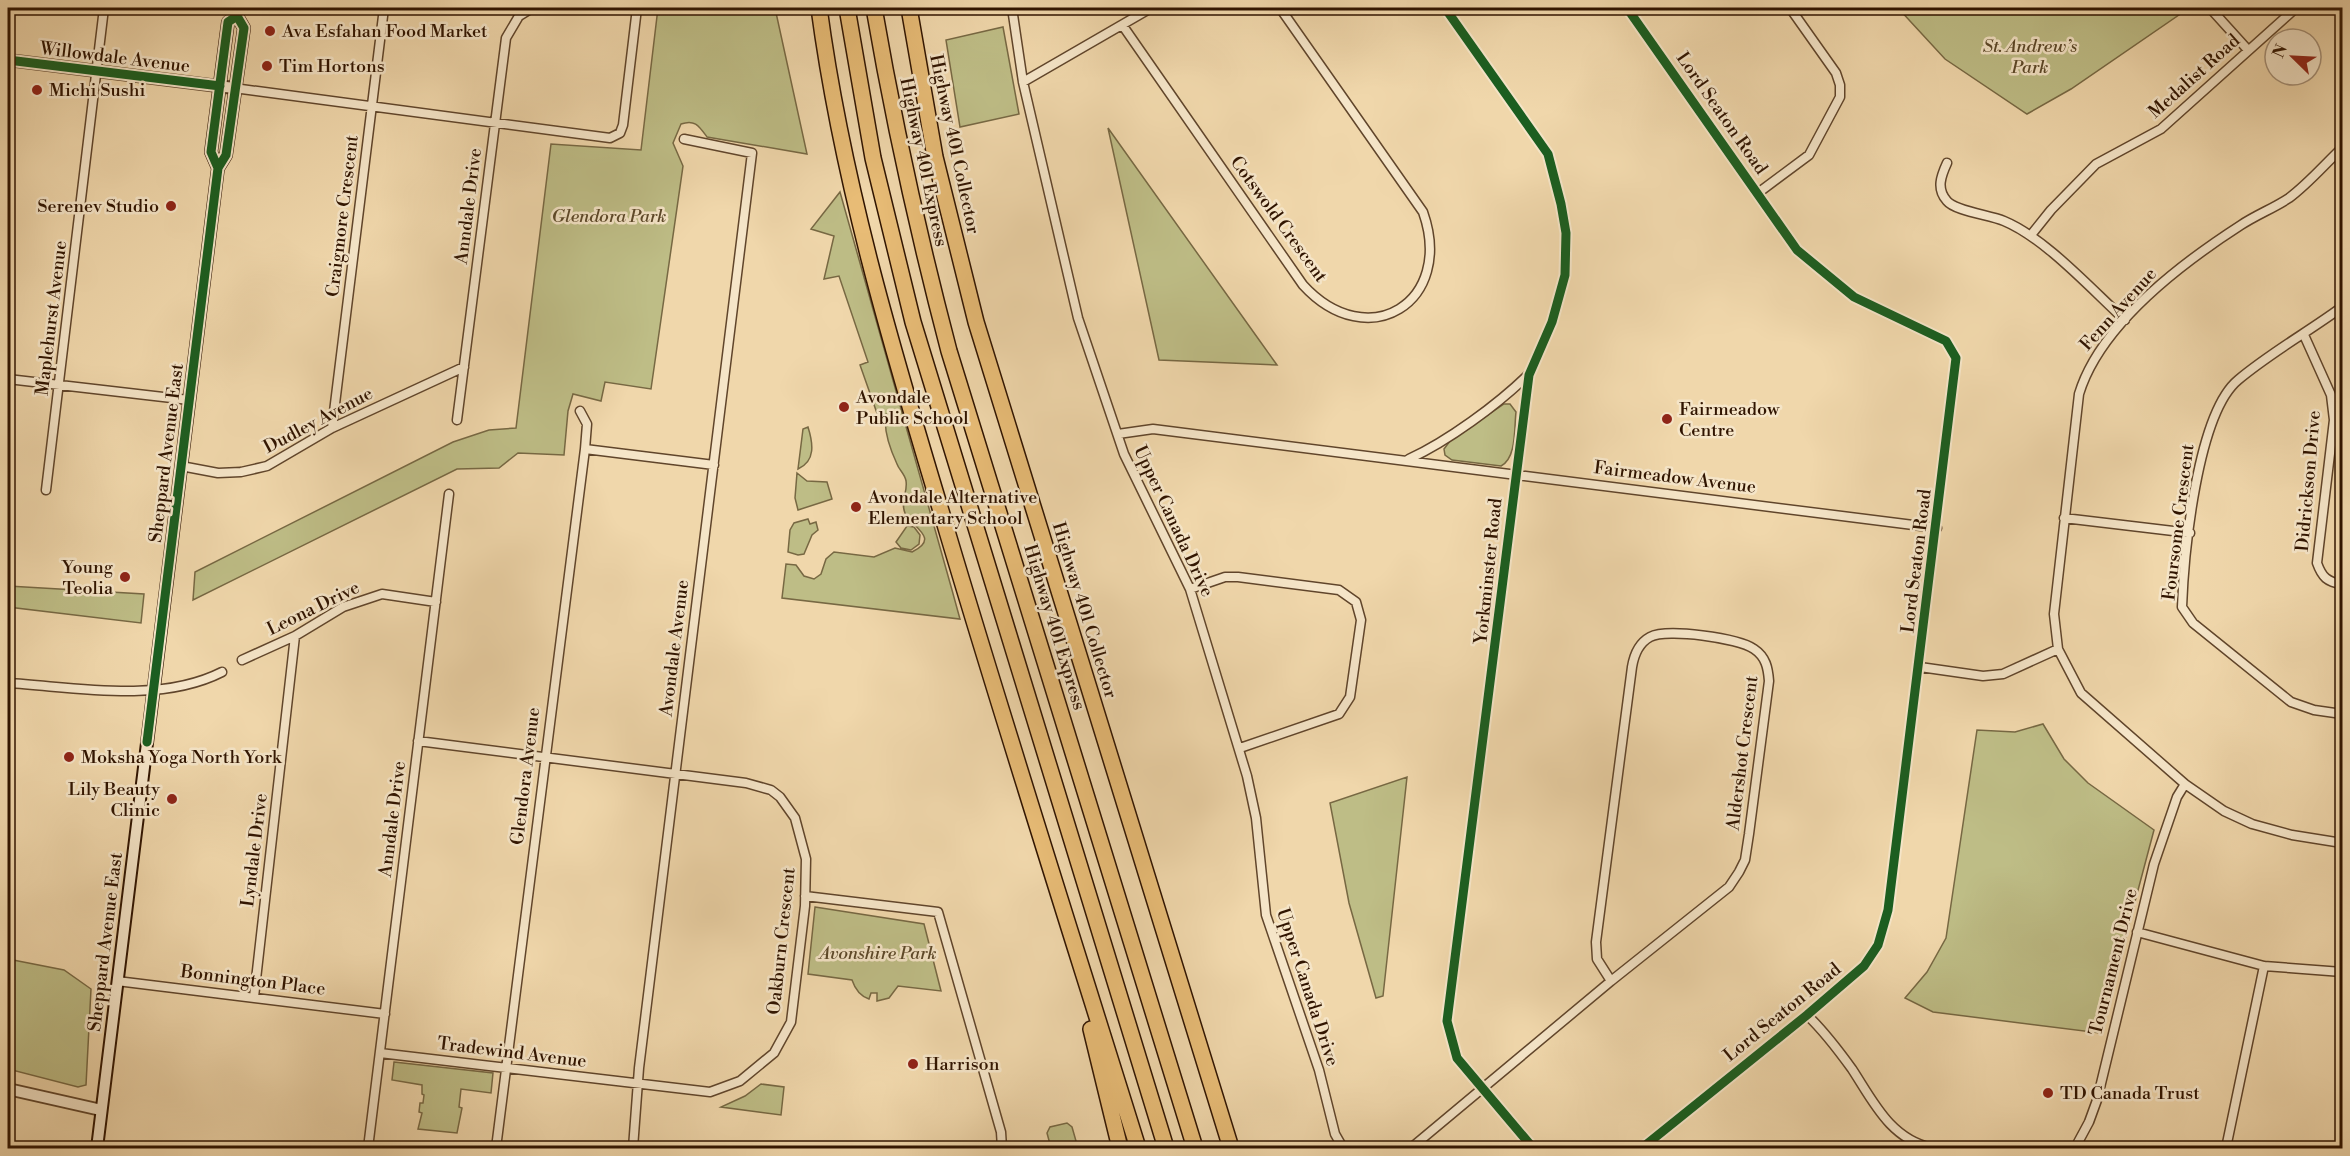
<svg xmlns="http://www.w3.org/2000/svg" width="2350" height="1156" font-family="'Libre Bodoni',serif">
<rect width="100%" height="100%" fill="#f0d7ab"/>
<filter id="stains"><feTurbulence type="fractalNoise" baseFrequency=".00333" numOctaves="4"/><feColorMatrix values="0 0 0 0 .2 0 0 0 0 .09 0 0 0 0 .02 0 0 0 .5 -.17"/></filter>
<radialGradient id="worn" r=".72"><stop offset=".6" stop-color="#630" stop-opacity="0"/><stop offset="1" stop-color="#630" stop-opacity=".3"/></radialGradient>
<!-- green -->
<path fill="#bebd86" stroke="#776843" stroke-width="1.5" d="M658,8H775L807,154L707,137C699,126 695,119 681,124L673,143L683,166L651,389L605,382L601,401L573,394L568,411L564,455L518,453L499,468L457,469L193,600L195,572L453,442L489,430L516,428L551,144L641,150Z
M1898,8H2189L2071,89L2027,114L1945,59Z
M1003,27L1019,114L960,127L946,40Z
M1108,128L1257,337L1277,365L1159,360Z
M840,192L952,590L960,619L782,598L786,564L796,565L804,576L814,579L821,574L826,559L834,552L874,557L895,548L912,552C942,538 910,526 905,513C900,501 908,492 906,481C905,474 899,470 897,464C890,449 883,430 886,414L878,416L860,365L868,362L839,276L824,279L834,236L811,229Z
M1504,404H1510L1516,412C1514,427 1517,458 1501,466L1452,460L1445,455L1444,449L1450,441Z
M808,427C813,443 816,461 798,469L803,429Z
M797,473L807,481L827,482L832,499L798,510L795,498Z
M808,519L810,524L816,522L818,530L812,535L804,554L798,555L788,552L790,530L794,523Z
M907,526L914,527L920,535L919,544L911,550L901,548L896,542Z
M8,586L144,594L141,623L8,607Z
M2043,724L2064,759L2088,783L2154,830L2100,1033L1933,1012L1905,998L1927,972L1946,938L1977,730L2015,732Z
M1407,777L1383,996L1376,998L1349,903L1330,803Z
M815,907L924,924L941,991L898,986L889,998L877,1001V993H871L869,999C860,996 855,989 852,980L808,974Z
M8,959L64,970L91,989L86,1085L78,1087L8,1069Z
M394,1062L493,1073L491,1093L461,1089L459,1107L462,1108L457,1133L418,1129L422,1113L419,1112L420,1103H423L424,1095L422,1094V1085L392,1080Z
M761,1084L784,1087L781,1115L721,1107L745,1096Z
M1067,1123L1072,1127L1078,1148H1051L1047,1133L1050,1127Z"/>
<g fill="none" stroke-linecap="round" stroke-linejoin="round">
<defs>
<path id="minor" d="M1012,8L1023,82L1078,318L1124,454L1190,589L1247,776L1256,818L1266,915L1319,1070L1335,1134L1343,1148
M1445,8L1548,154L1561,204L1566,233L1565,275L1552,322L1529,375L1447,1021L1457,1058L1533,1148
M1627,8L1797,250L1854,297L1946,341L1956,358L1888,910L1878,945L1864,966L1807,1015L1642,1148
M2210,8L2248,50
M2340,8L2342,12
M1123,26L1303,285C1368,356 1455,302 1423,212L1280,8
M1023,82L1151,8
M234,88L610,138L620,133L623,125L637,8
M2342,148C2325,164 2308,184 2289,198C2274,208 2256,215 2241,225C2182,263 2100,325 2079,394L2054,614L2058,649L2081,693L2185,784L2224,811L2252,824L2292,835L2342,843
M1947,163C1941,176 1936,189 1947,201C1955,211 1990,215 2004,221C2045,238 2091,289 2125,320
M1758,193L1809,155L1840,97V85L1836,73L1790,8
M2031,235L2051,210L2096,164L2161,129L2296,8
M2342,307C2308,332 2270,353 2238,380C2197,414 2184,554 2182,607L2193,623L2291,702L2314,710L2342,714
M2304,335L2331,395L2334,420L2317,563C2322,577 2327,582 2342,584
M8,379L189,400
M457,420L506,38L519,16L532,8
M332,428L384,8
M1118,434L1153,429L1937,528
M585,449L714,465
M1409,459C1448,441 1497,405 1528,375
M181,466L218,473L241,472L267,466L332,428L464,367
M46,490L104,8
M2064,518L2190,533
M1190,589L1225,577H1238L1339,590L1356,602L1361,620L1350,697L1339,714L1240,748
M242,660L295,636L343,607L382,594L436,602
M1920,667L1983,676L2003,674L2058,649
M8,683C76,687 159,704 222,672
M805,896L938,912L1001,1132L1002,1148
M2137,932L2264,966L2342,972
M117,981L385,1014
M254,997L295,636
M1807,1015C1824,1031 1839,1051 1852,1069C1873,1101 1890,1139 1932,1148
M380,1053L710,1092L740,1081L774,1053L791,1022L805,906L806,859L795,818L780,797L771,790L746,783L418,741
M368,1148L449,494
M496,1148L585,449L587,424L580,411
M633,1148L639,1068L752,153L684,139
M1411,1148L1611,981L1597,959L1596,942L1632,667C1634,655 1639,643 1650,637C1667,628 1738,638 1754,649C1766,657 1768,668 1769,681L1749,834L1745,860L1739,872L1729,887L1611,981
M2075,1148L2089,1122L2097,1100L2154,864L2177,797L2185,784
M2226,1148L2264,966"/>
<path id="tertiary" d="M8,60L234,88
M8,1089L101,1110"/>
<path id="secondary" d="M218,168L211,152L228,22L237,16
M97,1148L218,168L226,155L244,28L237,16L238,8"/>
<path id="motorway" d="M819,8C842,180 891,345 941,511C1004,724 1072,936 1138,1148
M847,8L873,158L913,322L1166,1148
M874,8C894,124 919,237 949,351L1195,1148
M909,8L935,157L976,322L1231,1148
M1091,1029L1120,1148"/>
</defs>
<!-- minor casing -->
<use href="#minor" stroke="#60452b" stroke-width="11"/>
<!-- tertiary casing -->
<use href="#tertiary" stroke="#60452b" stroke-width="14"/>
<!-- secondary casing -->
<use href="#secondary" stroke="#301400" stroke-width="14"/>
<!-- motorway casing -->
<use href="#motorway" stroke="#301400" stroke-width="18"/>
<!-- minor -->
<use href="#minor" stroke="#f5e5c8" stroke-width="8"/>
<!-- tertiary -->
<use href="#tertiary" stroke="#f5e5c8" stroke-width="10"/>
<!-- secondary -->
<use href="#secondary" stroke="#f5e5c8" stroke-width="10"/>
<!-- motorway -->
<use href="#motorway" stroke="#e8bc76" stroke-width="15"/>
<defs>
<path id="cycleway" d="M1445,8L1548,154L1561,204L1566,233L1565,275L1552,322L1529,375L1447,1021L1457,1058L1533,1148
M1627,8L1797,250L1854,297L1946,341L1956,358L1888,910L1878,945L1864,966L1807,1015L1642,1148
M8,60L220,86
M218,168L211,152L228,22L237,16
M147,742L218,168L226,155L244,28L237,16L238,8"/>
</defs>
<!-- cycleway casing -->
<use href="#cycleway" stroke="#f5e5c8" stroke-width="13"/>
<!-- cycleway -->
<use href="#cycleway" stroke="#1b5e20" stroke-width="9"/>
</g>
<!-- markers -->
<g fill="#8f2418" stroke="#f5e5c8" stroke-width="2">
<circle cx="270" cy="31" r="6"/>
<circle cx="267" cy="66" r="6"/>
<circle cx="37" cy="90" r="6"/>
<circle cx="171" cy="206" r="6"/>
<circle cx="844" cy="407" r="6"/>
<circle cx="1667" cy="419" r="6"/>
<circle cx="856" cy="507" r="6"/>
<circle cx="125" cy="577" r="6"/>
<circle cx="69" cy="757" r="6"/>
<circle cx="172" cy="799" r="6"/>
<circle cx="913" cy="1064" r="6"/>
<circle cx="2048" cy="1093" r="6"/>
</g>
<g text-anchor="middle" stroke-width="5" stroke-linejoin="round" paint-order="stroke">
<!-- poi labels -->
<g font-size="18" fill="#301400" stroke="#f5e5c8" text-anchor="start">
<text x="282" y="37">Ava Esfahan Food Market</text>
<text x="279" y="72">Tim Hortons</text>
<text x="49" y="96">Michi Sushi</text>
<text x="159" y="212" text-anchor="end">Serenev Studio</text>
<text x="856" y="403">Avondale<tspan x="856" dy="21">Public School</tspan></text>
<text x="1679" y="415">Fairmeadow<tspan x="1679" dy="21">Centre</tspan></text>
<text x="868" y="503">Avondale Alternative<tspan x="868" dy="21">Elementary School</tspan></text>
<text x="113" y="573" text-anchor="end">Young<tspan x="113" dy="21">Teolia</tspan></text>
<text x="81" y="763">Moksha Yoga North York</text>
<text x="160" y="795" text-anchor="end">Lily Beauty<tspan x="160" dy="21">Clinic</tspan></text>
<text x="925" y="1070">Harrison</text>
<text x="2060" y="1099">TD Canada Trust</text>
</g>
<!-- park labels -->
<g font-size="18" font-style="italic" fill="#5b4728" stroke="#f5e5c8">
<text x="2030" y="52">St. Andrew’s<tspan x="2030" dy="21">Park</tspan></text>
<text x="609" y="222">Glendora Park</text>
<text x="878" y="959">Avonshire Park</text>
</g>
<!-- street labels -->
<g font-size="18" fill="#301400" stroke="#f5e5c8">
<text transform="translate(115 57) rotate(7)" y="6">Willowdale Avenue</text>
<text transform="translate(2194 76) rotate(-42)" y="6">Medalist Road</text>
<text transform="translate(1722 113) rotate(55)" y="6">Lord Seaton Road</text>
<text transform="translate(955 144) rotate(78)" y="6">Highway 401 Collector</text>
<text transform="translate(924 162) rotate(78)" y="6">Highway 401 Express</text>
<text transform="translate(468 206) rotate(-83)" y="6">Anndale Drive</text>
<text transform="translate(342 216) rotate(-83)" y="6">Craigmore Crescent</text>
<text transform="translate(1279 219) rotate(54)" y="6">Cotswold Crescent</text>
<text transform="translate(2118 309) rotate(-48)" y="6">Fenn Avenue</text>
<text transform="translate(51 318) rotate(-83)" y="6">Maplehurst Avenue</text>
<text transform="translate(318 420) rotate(-28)" y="6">Dudley Avenue</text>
<text transform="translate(166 453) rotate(-83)" y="6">Sheppard Avenue East</text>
<text transform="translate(1675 477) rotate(7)" y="6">Fairmeadow Avenue</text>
<text transform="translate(2308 481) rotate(-85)" y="6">Didrickson Drive</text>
<text transform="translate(1174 521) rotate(65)" y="6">Upper Canada Drive</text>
<text transform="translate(2178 522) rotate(-83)" y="6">Foursome Crescent</text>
<text transform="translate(1916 561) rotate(-83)" y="6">Lord Seaton Road</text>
<text transform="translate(1488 571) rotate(-84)" y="6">Yorkminster Road</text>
<text transform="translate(313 608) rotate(-26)" y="6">Leona Drive</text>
<text transform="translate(1085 610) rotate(73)" y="6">Highway 401 Collector</text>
<text transform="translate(1055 627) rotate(73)" y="6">Highway 401 Express</text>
<text transform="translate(674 648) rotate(-83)" y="6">Avondale Avenue</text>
<text transform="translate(1742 753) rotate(-83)" y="6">Aldershot Crescent</text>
<text transform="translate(525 776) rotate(-83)" y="6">Glendora Avenue</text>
<text transform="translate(392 819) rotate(-83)" y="6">Anndale Drive</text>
<text transform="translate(254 850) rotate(-83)" y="6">Lyndale Drive</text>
<text transform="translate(781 941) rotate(-84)" y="6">Oakburn Crescent</text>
<text transform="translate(105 942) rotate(-83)" y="6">Sheppard Avenue East</text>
<text transform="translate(2113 962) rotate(-76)" y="6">Tournament Drive</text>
<text transform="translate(253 980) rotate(7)" y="6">Bonnington Place</text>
<text transform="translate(1308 987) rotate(72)" y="6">Upper Canada Drive</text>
<text transform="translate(1782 1012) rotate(-39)" y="6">Lord Seaton Road</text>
<text transform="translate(512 1052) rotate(7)" y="6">Tradewind Avenue</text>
</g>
</g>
<!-- margin -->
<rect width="2350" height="1156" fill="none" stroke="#f0d7ab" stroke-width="30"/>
<rect x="9" y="9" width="2332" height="1138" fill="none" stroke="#301400" stroke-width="3"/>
<rect x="15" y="15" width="2320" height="1126" fill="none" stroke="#301400" stroke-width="1.5"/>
<!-- north arrow -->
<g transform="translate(2293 57) rotate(294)"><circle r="28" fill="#f5e5c8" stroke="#a69178" stroke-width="1.5"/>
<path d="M0-4.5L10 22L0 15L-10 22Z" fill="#8f2418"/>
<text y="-9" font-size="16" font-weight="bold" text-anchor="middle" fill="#301400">N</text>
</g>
<rect width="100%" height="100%" filter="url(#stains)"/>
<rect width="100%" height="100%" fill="url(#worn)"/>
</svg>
